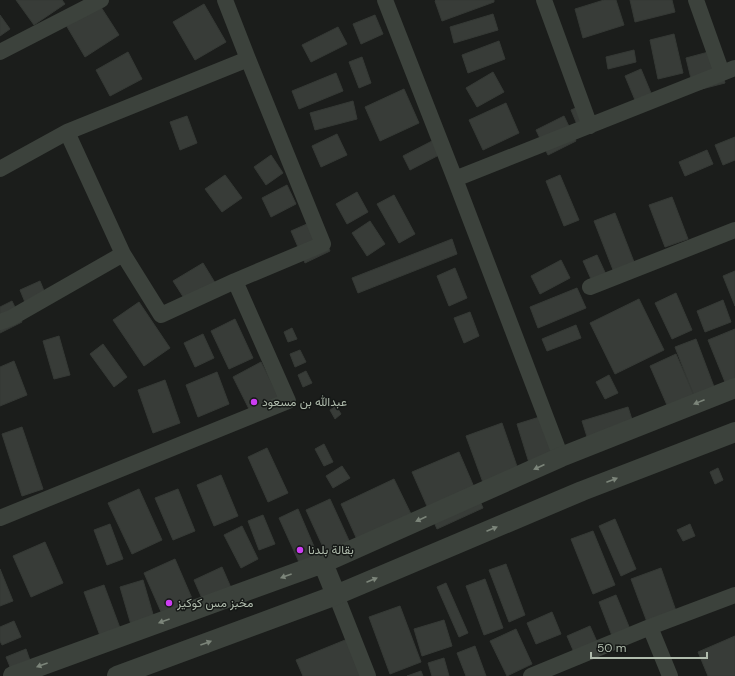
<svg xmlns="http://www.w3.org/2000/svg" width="735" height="676" font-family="'DM Sans',Vazirmatn,sans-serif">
<rect width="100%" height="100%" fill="#1b1d1b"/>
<!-- building -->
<path fill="#383c38" stroke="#353935" d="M16,0H62L65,4L34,25Z
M436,0H494V2L442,21L435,1Z
M604,0H616L624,25L583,38L575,9Z
M630,0H672L675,12L635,22Z
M99,4L119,35L85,57L66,25Z
M204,4L226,42L195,60L173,22Z
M493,14L498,30L454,43L450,27Z
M0,15L10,29L0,36Z
M375,15L383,34L361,44L353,24Z
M338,27L347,44L311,62L302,45Z
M674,34L683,73L658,79L650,40Z
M499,41L505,59L468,73L462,55Z
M634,50L636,62L608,69L606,57Z
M716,50L725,83L694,91L686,58Z
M128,52L142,79L110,96L96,70Z
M362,57L371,83L359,88L349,62Z
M641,69L656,105L640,112L625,76Z
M493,72L504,92L477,107L466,88Z
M336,73L343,91L299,109L292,91Z
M404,89L419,123L380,141L365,107Z
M353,101L357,119L315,130L310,113Z
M506,103L519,133L483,150L469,120Z
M585,104L581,134L571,110Z
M187,116L197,143L180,150L170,122Z
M564,116L576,141L548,155L536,130Z
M337,134L347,155L321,167L312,146Z
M735,137V160L723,165L715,145Z
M434,140L441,154L410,170L403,156Z
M707,150L713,164L685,176L679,162Z
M271,155L283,173L266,185L254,167Z
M225,175L242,198L222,212L205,189Z
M560,175L579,220L564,226L546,181Z
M287,185L296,204L271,217L262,198Z
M357,192L368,212L347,224L336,204Z
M394,195L415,234L399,243L377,204Z
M672,197L688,239L665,247L649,205Z
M615,213L636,267L615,275L594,221Z
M316,220L330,251L305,263L291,231Z
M370,221L385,244L367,256L352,233Z
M452,239L457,254L358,293L352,278Z
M597,255L609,281L595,288L583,261Z
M561,260L570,278L540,294L531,276Z
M203,263L220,291L191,309L173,281Z
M455,268L467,298L449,306L437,276Z
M735,271V306L723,276Z
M40,281L49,303L29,312L20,290Z
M577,288L586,308L538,328L530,307Z
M676,293L692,330L672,339L655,303Z
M639,299L664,350L615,374L590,323Z
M723,300L731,322L705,332L697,311Z
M12,301L22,322L0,333V307Z
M139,302L170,348L144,366L113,320Z
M470,312L479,336L464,343L454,318Z
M235,319L253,358L229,369L211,331Z
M576,325L581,338L547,351L542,339Z
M292,328L297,339L288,342L284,332Z
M735,329V384L727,387L708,340Z
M203,334L214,358L195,367L184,343Z
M59,336L70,375L54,379L43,341Z
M696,339L716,392L696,401L675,347Z
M103,344L127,377L114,387L90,354Z
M300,350L306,362L295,367L290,354Z
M676,354L696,400L670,412L650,366Z
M14,361L27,395L0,406V367Z
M261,362L279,397L250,411L233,377Z
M306,371L312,383L303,387L298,375Z
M217,372L229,404L198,417L186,385Z
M609,375L618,393L605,399L596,382Z
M165,380L180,423L153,433L138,390Z
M336,406L341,414L335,419L330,410Z
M628,407L635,429L589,443L582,421Z
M546,415L558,457L530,466L517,424Z
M502,423L520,475L485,488L466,436Z
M22,427L43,489L22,496L2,434Z
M324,444L333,462L324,466L315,449Z
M267,448L288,493L268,502L248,457Z
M459,452L483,508L437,529L412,472Z
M342,466L350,478L333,488L326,476Z
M718,468L723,480L715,484L710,472Z
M221,475L238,516L214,526L197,485Z
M394,479L413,518L359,544L341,504Z
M139,489L162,540L132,554L108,503Z
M178,489L195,531L173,540L155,498Z
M330,499L352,547L328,558L306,510Z
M298,509L321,563L303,571L279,518Z
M263,515L275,544L259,550L248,521Z
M615,519L636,569L621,576L599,526Z
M110,524L123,559L107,565L94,530Z
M690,524L695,536L683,541L677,530Z
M242,526L258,559L241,568L224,535Z
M593,531L615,585L593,594L571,539Z
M45,542L63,583L31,597L13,556Z
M175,559L197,610L166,623L144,573Z
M506,564L525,615L509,622L489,570Z
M222,567L232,590L204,603L194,580Z
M661,568L676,611L647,622L631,579Z
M0,569L13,601L0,606Z
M485,579L503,628L484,635L466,586Z
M143,580L157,628L134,635L120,587Z
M446,583L468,633L459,637L437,587Z
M104,585L123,636L103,644L84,592Z
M616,595L632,634L614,641L599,602Z
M400,606L421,662L390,674L369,617Z
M552,612L561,634L536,644L527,623Z
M444,620L452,646L422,656L414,629Z
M14,621L21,637L2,645L0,641V627Z
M590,626L602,653L579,664L567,636Z
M516,629L532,664L507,676L490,641Z
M735,636V676H708L698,652Z
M350,638L365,676H303L296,660Z
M475,646L486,676H466L457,653Z
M26,649L32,666L13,674L6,657Z
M444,658L449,676H432L428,663Z
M421,671L423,676H407Z"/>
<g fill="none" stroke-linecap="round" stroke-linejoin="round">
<!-- minor -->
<path stroke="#3c423c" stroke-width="16" d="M385,0L455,179L561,457
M544,0L590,126
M696,0L722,73
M0,52L101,0
M67,132L123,254L161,315L235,281L323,244L248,59L225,0
M0,169L67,132L248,59
M455,179L735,68
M590,287L735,230
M0,322L11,318L123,254
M0,518L288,401L235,281
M336,595L368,676
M650,627L670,676
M531,676L650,627L735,595"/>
<!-- tertiary -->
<path stroke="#3c423c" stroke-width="20" d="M323,563L336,595
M13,676L323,563L561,457L735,388
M117,676L336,595L582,491L735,432"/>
</g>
<!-- one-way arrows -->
<defs><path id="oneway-solid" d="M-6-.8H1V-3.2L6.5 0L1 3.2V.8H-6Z"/></defs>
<g fill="#7c857a">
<use href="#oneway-solid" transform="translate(699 402) rotate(158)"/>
<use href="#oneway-solid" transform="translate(539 467) rotate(156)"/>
<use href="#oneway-solid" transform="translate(612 480) rotate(-21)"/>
<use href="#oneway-solid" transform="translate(421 519) rotate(156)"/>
<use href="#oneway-solid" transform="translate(492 529) rotate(-23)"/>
<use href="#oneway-solid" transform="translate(286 576) rotate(160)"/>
<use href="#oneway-solid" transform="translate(372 580) rotate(-23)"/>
<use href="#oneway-solid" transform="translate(164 621) rotate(160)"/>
<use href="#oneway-solid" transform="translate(206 643) rotate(-20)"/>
<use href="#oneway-solid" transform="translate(42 665) rotate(160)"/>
</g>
<!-- markers -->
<g fill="#cd3df3" stroke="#151816" stroke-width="1.5">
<circle cx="254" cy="402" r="4"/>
<circle cx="300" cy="550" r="4"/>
<circle cx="169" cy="603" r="4"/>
</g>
<g text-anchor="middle" stroke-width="3" stroke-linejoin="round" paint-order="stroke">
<!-- poi labels -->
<g font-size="12" fill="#b0bcad" stroke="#151816" text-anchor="start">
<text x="262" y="406">عبدالله بن مسعود</text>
<text x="308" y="554">بقالة بلدنا</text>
<text x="177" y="607">مخبز مس كوكيز</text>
</g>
</g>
<!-- scale -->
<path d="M591 652v6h116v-6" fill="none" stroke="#b0bcad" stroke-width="2"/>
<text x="597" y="652" font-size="12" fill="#b0bcad" stroke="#151816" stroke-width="3" paint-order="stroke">50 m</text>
</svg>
